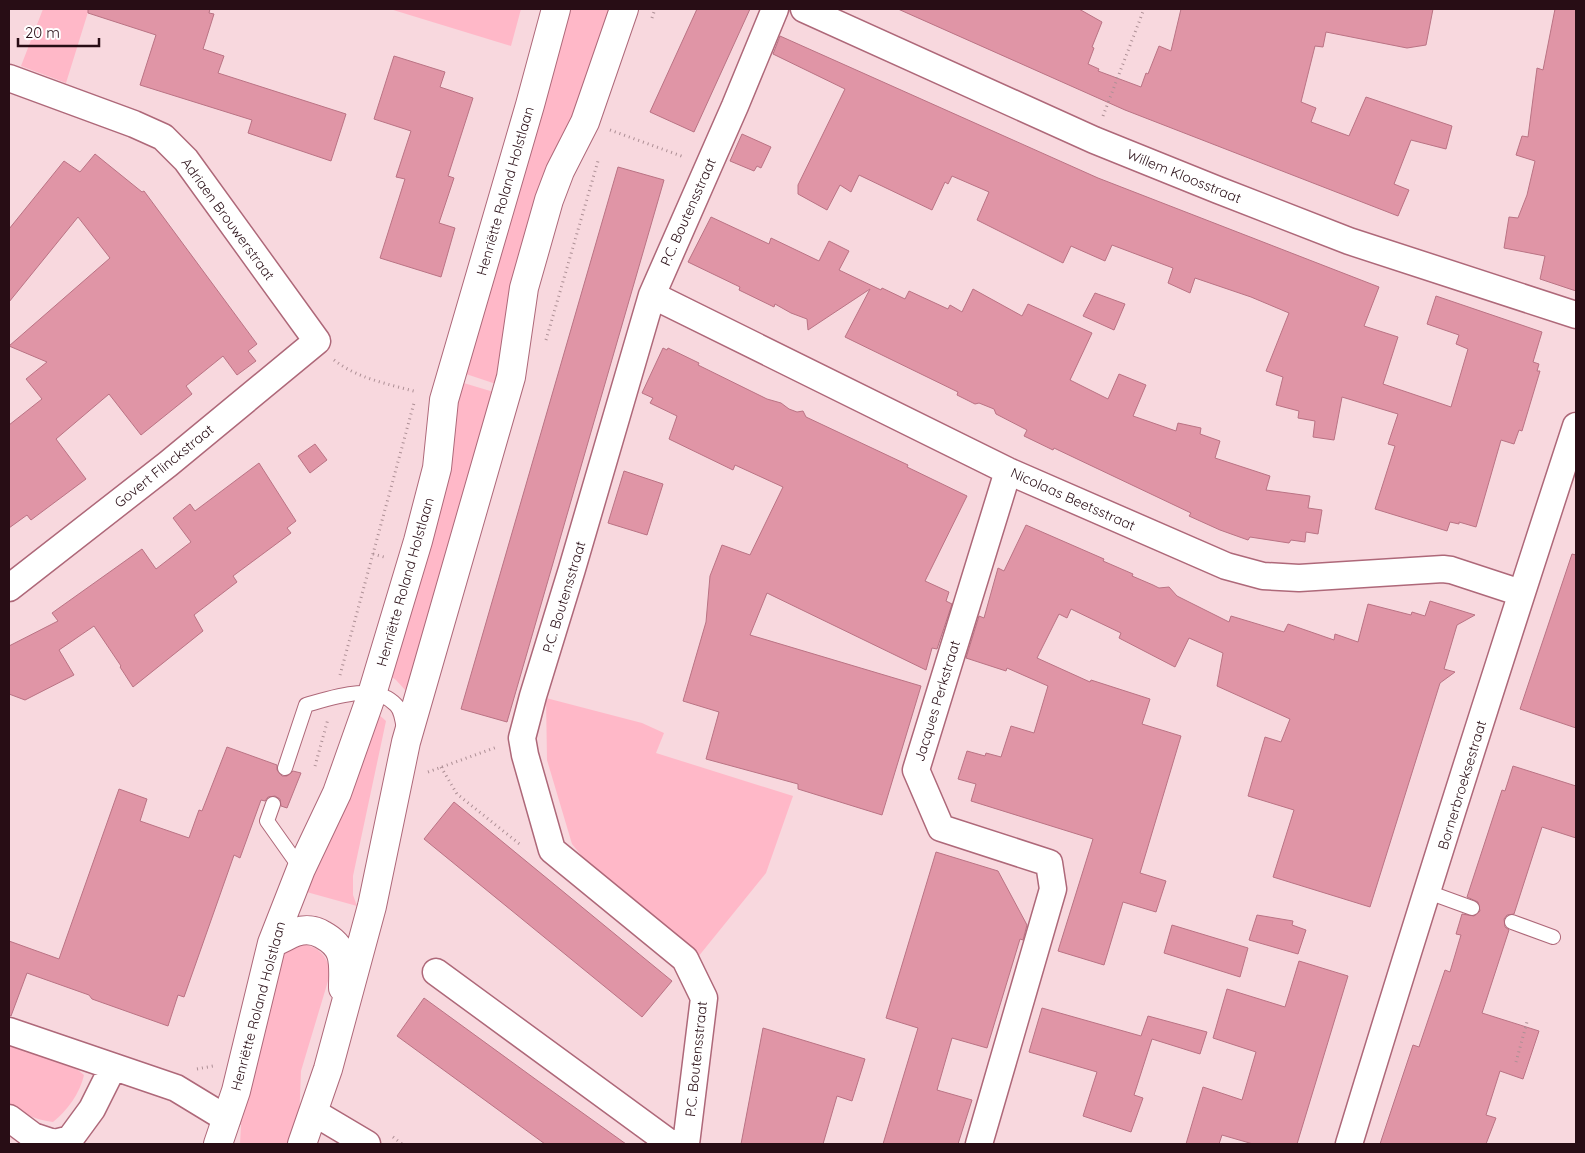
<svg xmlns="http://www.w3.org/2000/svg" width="1585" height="1153" font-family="Quicksand,sans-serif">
<rect width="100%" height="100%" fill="#f8d8de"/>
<!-- grass -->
<path fill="#ffb8c8" d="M43,9H89L66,83L21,66Z
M390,9H521L511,46Z
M565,9H615L499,385L460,372Z
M457,381L497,393L407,692L396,680L386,673Z
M546,698L642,723L664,733L656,753L793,796L766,873L698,957L691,949L585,860L572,844L547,760Z
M376,712L386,721L353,876V895L357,906L303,891Z
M302,944C320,948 325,954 331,971L301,1071L299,1123L294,1144H240L242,1107L271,980L285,949Z
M9,1044L78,1070L84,1075C80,1093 67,1111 53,1122C36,1120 23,1114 9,1104Z"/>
<!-- building -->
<path fill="#e095a6" stroke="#ba7384" d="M88,9H210L209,13L214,14L203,49L224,56L218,73L346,114L331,161L248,133L252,120L140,85L156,35L88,13Z
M697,9H750L694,132L650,112Z
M898,9H1079L1102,22L1092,47L1094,48L1088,64L1099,69L1098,71L1141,87L1146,73L1148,74L1159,46L1171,51L1181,9H1433L1426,45L1407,48L1326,32L1323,47L1315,46L1301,102L1316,108L1311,122L1349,136L1366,97L1452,126L1446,149L1411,140L1394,184L1409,190L1398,216L1125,110Z
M1555,9H1576V291L1540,279L1545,256L1504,248L1509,217L1518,218L1527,195L1535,161L1516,155L1522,136L1528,137L1537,68L1543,70Z
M780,36L1098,178L1379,287L1364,326L1398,337L1383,384L1451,407L1468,349L1456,344L1459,335L1427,324L1436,296L1542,332L1533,362L1539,364L1537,371H1540L1522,431L1519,430L1514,444L1501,440L1476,527L1459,522V524L1450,522L1447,531L1375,509L1395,446L1388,444L1398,414L1342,397L1334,440L1313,437L1315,421L1298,418L1299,411L1276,405L1283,377L1266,371L1289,313L1251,297L1195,278L1190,293L1168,283L1173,268L1112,245L1105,261L1071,246L1063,263L977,220L989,192L952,176L948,184L945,182L932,210L859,175L851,192L840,185L827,210L798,194V185L845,89L773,54Z
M394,56L445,72L440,87L473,98L448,176L454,178L439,223L455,228L441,277L380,258L405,179L396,177L411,131L374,119Z
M742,134L771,147L761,168L757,166L754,171L730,161Z
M95,154L142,192L144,191L257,344L248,351L256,361L237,375L223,356L186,386L192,394L141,435L109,394L56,439L86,479L31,520L27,515L9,528V425L42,399L26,379L47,362L9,346L110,258L78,217L9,302V229L64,161L80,172Z
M618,167L664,180L507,722L461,709Z
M711,217L769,244L771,238L819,261L829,241L849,251L839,270L881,290L882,288L905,299L909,291L948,309L950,305L962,312L973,289L1022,316L1028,304L1092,333L1070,380L1108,399L1119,374L1146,385L1133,416L1176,431L1178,423L1201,428L1200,434L1220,441L1215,458L1270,476L1266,490L1310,496L1308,508L1322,510L1318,534L1306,532L1305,542L1291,540L1289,543L1250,537L1248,540L1220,530L1189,516L1191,513L1054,448L1053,450L1024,436L1027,430L996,414L994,409L979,403L975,404L957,395L958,392L845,337L870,289L808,330L807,319L791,313L775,304L774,307L739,290L740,287L688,262Z
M1095,293L1125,304L1114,330L1083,316Z
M663,348L667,350L668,348L699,363L698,365L767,399L781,403L789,409L797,412L803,411L806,417L908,465L907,467L967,496L925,581L949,592L946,601L952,604L937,649L932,648L926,670L767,593L750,635L921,686L882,815L798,789V784L706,759L719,712L683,701L706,622L710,576L722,545L750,555L783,487L735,465L733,470L669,439L677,416L650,403L653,398L642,393Z
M315,444L327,460L310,473L298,456Z
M259,463L296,521L287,528L291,533L233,576L237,582L194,615L203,631L133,687L120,667L121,666L94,626L59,650L74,675L25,700L9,694V646L58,621L52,613L142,549L156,569L191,542L173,518L190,504L195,511Z
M624,471L663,484L647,535L608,523Z
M1026,525L1104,559L1103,561L1133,574L1132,576L1153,585L1159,588L1169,587L1177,596L1229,622L1231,616L1284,632L1288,624L1334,640L1335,634L1358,642L1368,604L1411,615L1412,612L1425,616L1430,601L1475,615L1457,625L1444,669L1455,672L1440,683L1370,907L1273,877L1294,810L1248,796L1265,737L1281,742L1290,719L1217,686L1223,653L1189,638L1175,667L1119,638L1121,633L1071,609L1067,618L1059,614L1037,658L1090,682L1091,680L1150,699L1142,724L1181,736L1140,873L1166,881L1156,912L1123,902L1104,965L1058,951L1093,839L971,801L976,784L958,779L967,751L985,756L986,753L1001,757L1011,726L1034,733L1048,686L1007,668L1006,671L966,658L979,616L984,618L998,568L1004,571Z
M1572,554L1576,555V728L1520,709Z
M227,747L277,765V770L282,776H287L293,771L301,773L287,808L281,806L280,799L275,796L268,797L265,801L261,800L240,858L234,855L184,997L178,995L168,1026L92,999L89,995L27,973L11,1016L9,1015V941L59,959L119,789L147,799L140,821L189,838L199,810L202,811Z
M1513,766L1576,786V838L1542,827L1514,914L1507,915L1504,919L1505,927L1509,930L1482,1013L1539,1031L1523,1079L1500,1071L1486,1115L1496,1118L1486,1144H1380L1413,1045L1419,1047L1445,970L1450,972L1461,935L1456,934L1462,914L1474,916L1480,911L1478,902L1467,897L1502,790L1505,791Z
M454,802L672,981L642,1017L424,839Z
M936,852L998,871L1027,925L1023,940L1020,939L987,1048L952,1038L937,1090L972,1100L958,1144H883L918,1028L886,1018Z
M1257,915L1293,921L1292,925L1306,930L1298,954L1249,940Z
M1172,925L1248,948L1240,977L1164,953Z
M1299,961L1348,976L1297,1144H1253L1222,1135L1219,1144H1186L1203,1087L1242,1100L1256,1052L1213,1038L1227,989L1285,1007Z
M424,998L538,1081L626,1144H545L397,1036Z
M1042,1008L1141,1036L1148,1016L1207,1032L1200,1054L1152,1039L1134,1095L1143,1098L1131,1132L1083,1116L1097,1072L1029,1052Z
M763,1028L865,1059L852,1101L837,1096L823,1144H741Z"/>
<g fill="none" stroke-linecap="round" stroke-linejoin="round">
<defs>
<path id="lane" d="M285,768L306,705C331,698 375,682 396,705C402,711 403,723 404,731
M273,804L267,821L301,869
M1428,892L1472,908
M1512,922L1553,937"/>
<path id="street" d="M804,9L1094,140L1218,190L1349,241L1576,315
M9,78L134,124L163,137L186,160L317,341L168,464L9,588
M652,295L1008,471L1226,566L1263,576L1299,578L1443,569L1451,570L1521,593
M436,972L671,1144
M9,1031L176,1088L227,1119
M313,1112L367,1144
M9,1118L33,1136L54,1143L70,1139L92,1109L113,1067
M686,1144L704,998L685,959L552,850L525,755L522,738L533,696L572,569L652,295L735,106L775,9
M979,1144L1053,889L1049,863L941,828L916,770L1008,471
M1349,1144C1422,904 1498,665 1576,426"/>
<path id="secondary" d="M272,943C280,940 288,935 296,932C305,929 315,930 323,935C347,948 343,964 343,988
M218,1144L236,1091L272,943L301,869L337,793L372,694L418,541L437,468L444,400L530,105L556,9
M302,1144L328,1069L372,906L406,742L511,377L524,288L549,200L560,171L585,122L624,9"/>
</defs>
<!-- lane casing -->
<use href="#lane" stroke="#ae6879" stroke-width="16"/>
<!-- street casing -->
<use href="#street" stroke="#ae6879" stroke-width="29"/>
<!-- secondary casing -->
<use href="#secondary" stroke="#ae6879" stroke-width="30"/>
<!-- path -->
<path stroke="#ad8f95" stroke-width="3" stroke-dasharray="1 4" stroke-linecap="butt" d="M652,18L655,9
M1103,116L1144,9
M610,130L684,157
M546,340L598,161
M334,360C358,379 389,384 417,392
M373,554L384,557
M340,675L414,403
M315,766L328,719
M441,767L457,794L522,846
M428,772L497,747
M1516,1062L1527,1022
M197,1069L213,1066
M393,1137L402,1144"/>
<!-- lane -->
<use href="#lane" stroke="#fff" stroke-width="14"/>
<!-- street -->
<use href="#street" stroke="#fff" stroke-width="26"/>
<!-- secondary -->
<use href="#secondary" stroke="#fff" stroke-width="28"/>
</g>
<g text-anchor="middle" stroke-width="4" stroke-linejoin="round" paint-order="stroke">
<!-- street labels -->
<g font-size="14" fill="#280d15" stroke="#fff">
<text transform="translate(1184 176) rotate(22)" y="5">Willem Kloosstraat</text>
<text transform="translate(505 191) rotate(-74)" y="5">Henriëtte Roland Holstlaan</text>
<text transform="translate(688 212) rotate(-66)" y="5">P.C. Boutensstraat</text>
<text transform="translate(228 219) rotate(54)" y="5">Adriaen Brouwerstraat</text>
<text transform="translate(164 466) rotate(-39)" y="5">Govert Flinckstraat</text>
<text transform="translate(1073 499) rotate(24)" y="5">Nicolaas Beetsstraat</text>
<text transform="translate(405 582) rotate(-74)" y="5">Henriëtte Roland Holstlaan</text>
<text transform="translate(564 597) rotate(-73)" y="5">P.C. Boutensstraat</text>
<text transform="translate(937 701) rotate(-73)" y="5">Jacques Perkstraat</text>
<text transform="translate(1462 785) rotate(-73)" y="5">Bornerbroeksestraat</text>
<text transform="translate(258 1006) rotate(-75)" y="5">Henriëtte Roland Holstlaan</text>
<text transform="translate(696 1059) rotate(-84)" y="5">P.C. Boutensstraat</text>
</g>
</g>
<!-- border -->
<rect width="1585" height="1153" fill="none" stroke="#280d15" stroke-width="20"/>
<!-- scale -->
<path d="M18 38v8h81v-8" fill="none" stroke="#280d15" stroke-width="2.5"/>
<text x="25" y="38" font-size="15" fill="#280d15" stroke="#ffffff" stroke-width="4" paint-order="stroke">20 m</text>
</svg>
